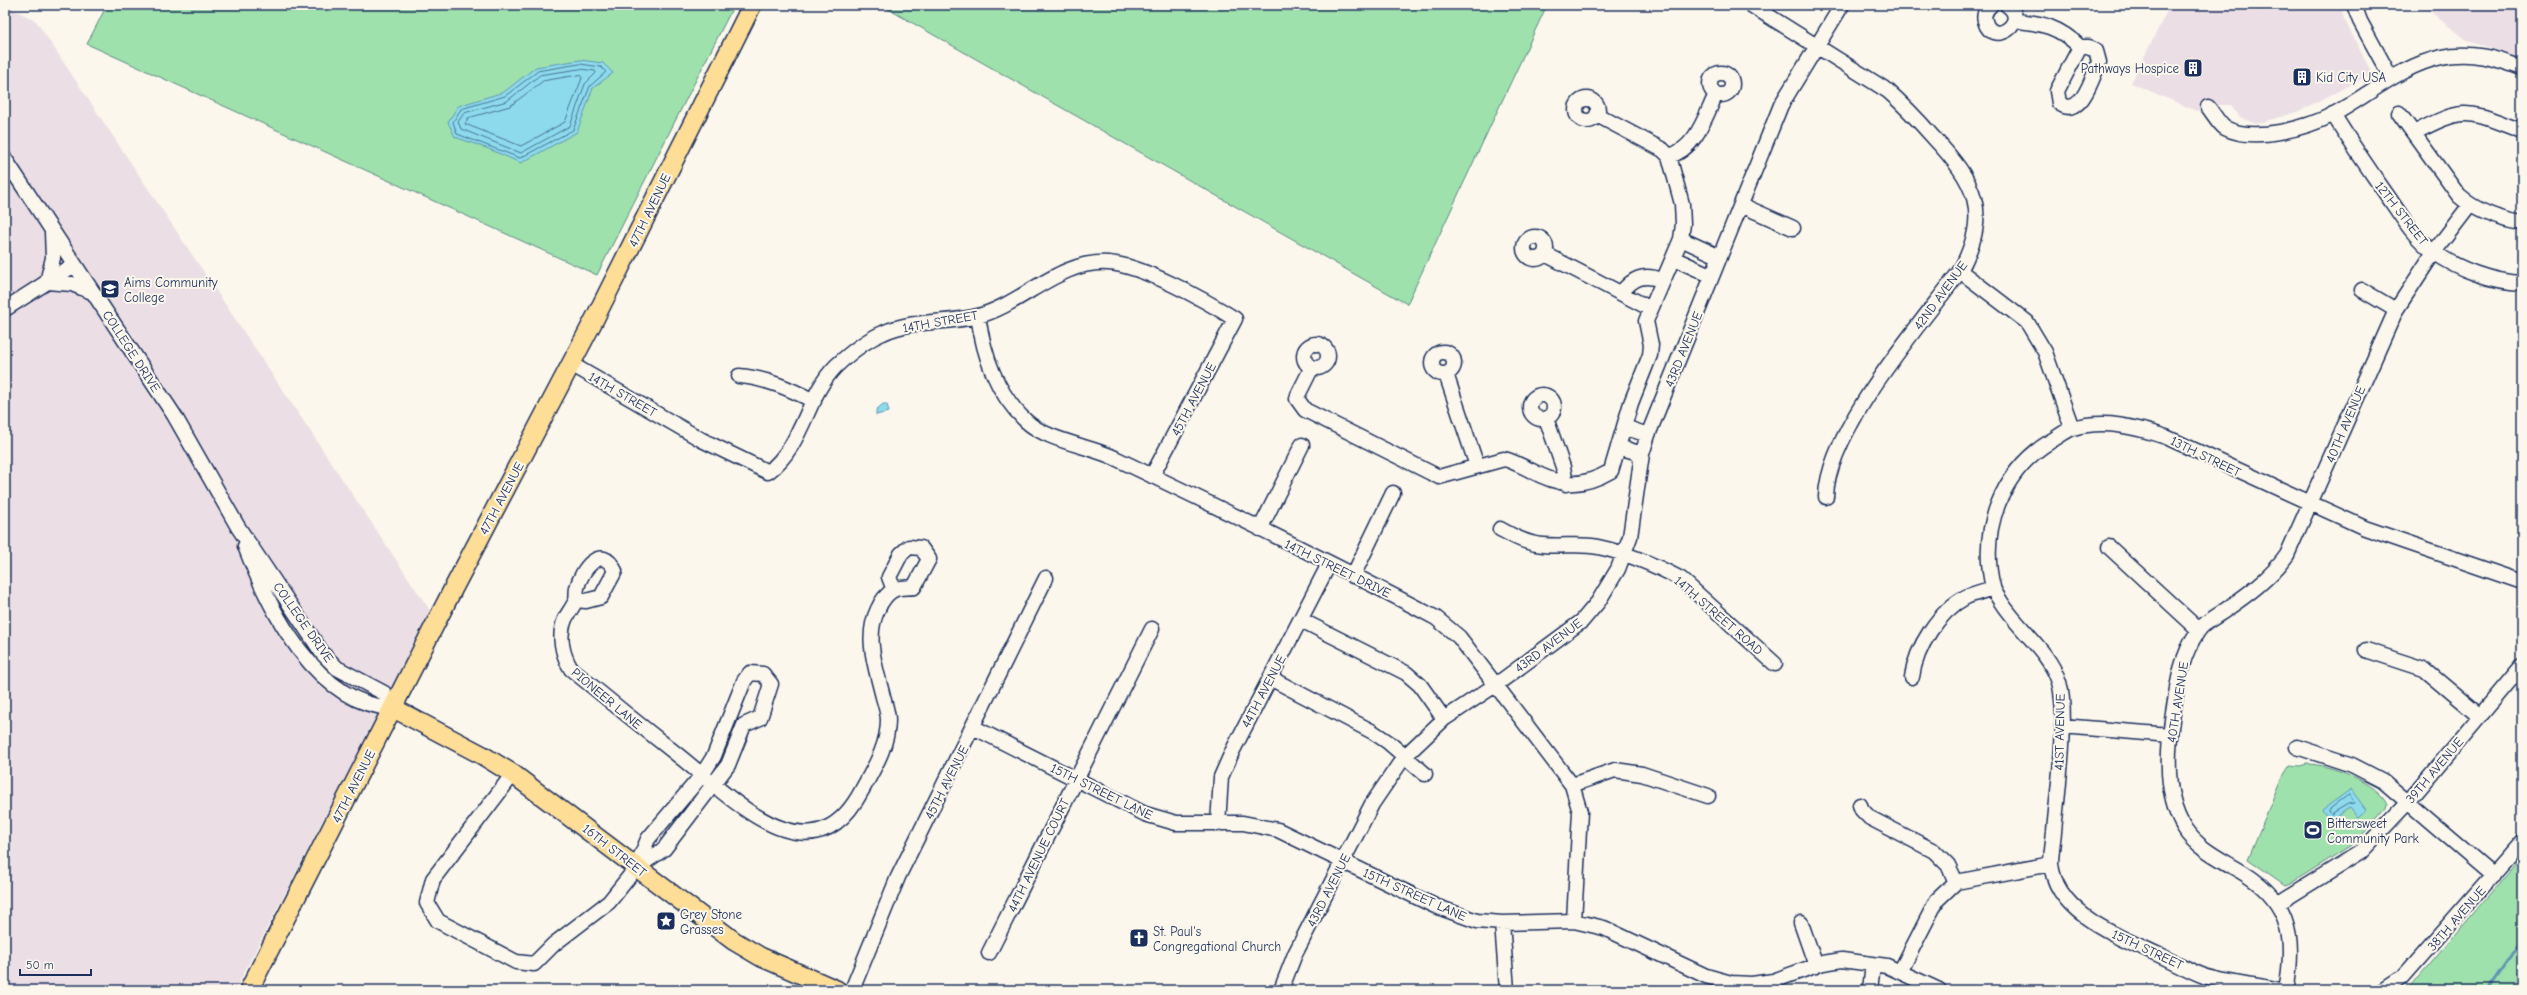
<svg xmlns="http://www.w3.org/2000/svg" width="2527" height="995" font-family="'Comic Neue',sans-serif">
<rect width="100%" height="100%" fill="#fbf7ec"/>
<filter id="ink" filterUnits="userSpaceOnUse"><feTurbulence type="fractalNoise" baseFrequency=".025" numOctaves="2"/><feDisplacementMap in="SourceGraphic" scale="8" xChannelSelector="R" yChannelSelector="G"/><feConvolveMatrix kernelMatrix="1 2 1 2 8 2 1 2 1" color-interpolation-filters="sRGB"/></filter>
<g filter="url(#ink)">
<!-- built -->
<path fill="#ebdfe5" d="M5,5L36,21L431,612L235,990H5Z
M2170,5H2341L2344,19L2371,71L2370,75L2297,112L2256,124L2240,117L2231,105H2217L2206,115L2131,83Z
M2415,5H2522V58L2467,41L2431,12Z"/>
<!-- green -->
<path fill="#9fe1ac" stroke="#5d8885" d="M107,5H734L597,275L87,44Z
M881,5H1547L1407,304Z
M2307,764C2329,764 2379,783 2387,804L2386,808L2356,842L2293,882L2285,885L2248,859L2280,781L2290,765L2300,766Z
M2522,856V990H2409L2421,975Z"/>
<!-- water -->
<path fill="#8ddaec" stroke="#5f96b3" d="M580,60L603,63L613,73L593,88L577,132L521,163L489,149L455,137L448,122L458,106L504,92L536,67Z
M883,404H887L889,412L876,415V410Z
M2351,789L2366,810L2358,817L2350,807L2331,821L2322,810Z"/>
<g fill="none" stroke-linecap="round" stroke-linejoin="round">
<!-- shore -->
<path stroke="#497397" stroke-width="1" d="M580,64L601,67L606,72L590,86L573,130L520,158L457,134L453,122L461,109L505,96L538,71Z
M580,69L595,71L596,73L585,84L570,126L521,153L461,129L458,122L464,113L507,101L540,75Z
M580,75L582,78L565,122L521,146L465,124L468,118L510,106L543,81Z
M2349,795L2354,803L2348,804L2331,814L2329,810Z"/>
<!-- stream -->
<path stroke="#5f96b3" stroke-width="3" d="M2488,990L2522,940"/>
<defs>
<path id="minor" d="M1751,5L1888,91C1904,105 1919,121 1933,137C1976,183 1991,212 1960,271C1920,325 1827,431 1826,497
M1991,5C1986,9 1983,15 1985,21C1992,48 2031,22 2007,5
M2354,5L2360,21L2391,78
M2015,21C2043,23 2059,27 2080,47
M2080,47H2088L2096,51L2099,62C2093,76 2081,120 2059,103L2057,91Z
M1710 84a11 11 0 1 1 22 0a11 11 0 1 1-22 0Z
M1576 110a11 11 0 1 1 22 0a11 11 0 1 1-22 0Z
M2208,107C2213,113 2219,124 2225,128C2254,143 2307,128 2334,114C2369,95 2402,65 2442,57C2470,51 2496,58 2522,68
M2399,113L2459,196C2477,212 2498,219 2522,223
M2333,114C2351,143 2370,171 2389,198C2402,217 2415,239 2434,252C2457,269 2493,282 2522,283
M2414,133C2467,105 2468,111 2522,131
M1669,156C1696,149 1705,117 1716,94
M5,159L174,415L238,527L323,654L337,668L384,693L393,708
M1741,205L1793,228
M52,232L53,258L47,282L72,284L92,292
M1524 248a11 11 0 1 1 22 0a11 11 0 1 1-22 0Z
M1681,239L1720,257
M1545,254L1651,309
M1673,258L1712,276
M1960,271L2027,322L2045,352L2072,428
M2362,290L2396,310
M1621,293C1633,278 1643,273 1662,280
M5,309L74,265
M978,316C984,356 996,393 1026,421C1047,441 1091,446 1117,459C1224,510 1331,562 1436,618L1459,637L1572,785L1580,812L1574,921
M1304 356a12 12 0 1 1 24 0a12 12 0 1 1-24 0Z
M1432 363a11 11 0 1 1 22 0a11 11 0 1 1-22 0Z
M571,364L702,440L768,472C804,445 806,396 836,366C850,353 866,340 883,333C913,319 947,324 978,316C1023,304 1059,260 1108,263C1142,265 1205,300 1235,319L1152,476
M1312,367L1298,395L1297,399L1305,410L1439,477L1504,459C1513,461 1521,466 1530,470C1559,486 1580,489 1611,471L1631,403L1650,355L1651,345L1646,321L1681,239L1683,224L1682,204L1669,156L1663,150L1597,115
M1446,374L1477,466
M739,376C766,378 790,389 814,401
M1530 407a12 12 0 1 1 24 0a12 12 0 1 1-24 0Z
M1546,418L1563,467L1566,484
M1624,427L1648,435
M1619,447L1642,454
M1260,529L1302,445
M1500,529C1513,536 1527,544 1543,545C1561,547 1580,543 1598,547C1627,553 1655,565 1681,579L1775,664
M245,546C269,609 316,705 393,708
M2109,547L2199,630
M1353,576L1393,493
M576,600L586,601L601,597L615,571C602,542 581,570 577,588C576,592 577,597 576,600C573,607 568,613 565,619C558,635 562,654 571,669C606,698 642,727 679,756C732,798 812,885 862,790C874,768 888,746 888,720C888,713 885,704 883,697C876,668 864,637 878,609C881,602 887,594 893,590C898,587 908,588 914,587L929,559L921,548L909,547L901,554L889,577L894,590
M1301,620L1406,673L1420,685L1444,719
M2366,650L2424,669L2480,716
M1912,677C1916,647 1939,611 1966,597C1975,593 1984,591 1993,588
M1270,678L1373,732L1388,742L1425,774
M2062,726L2170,735
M973,727L1145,814L1176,823H1243L1278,830L1435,906L1477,921L1502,923L1574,921L1604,928L1706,976L1731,983L1752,984L1773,981L1823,963L1842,960L1887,966L1939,990
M2297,747L2352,765L2383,781L2493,875
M513,774L433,879L427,903L438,921L516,962L534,964L554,944L609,902L636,868L648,839L702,775L714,756L744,681L750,673L763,674L771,684L760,718L744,725L728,765L664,849L636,868
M1572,785L1615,770L1642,774L1708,796
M1860,805L1862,810L1870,818L1934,851L1948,865L1956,882
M1218,824L1221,777L1233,750L1329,564
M2277,904L2361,852L2408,802L2522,666
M1502,923L1507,990
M1801,923L1816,966
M989,953L1152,629
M1900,972L1937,900L1956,882L2051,864
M852,990L898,877L1046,578
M1281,990L1295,954L1372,804L1404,757L1444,719L1497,684L1582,621L1598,602L1618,569L1630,537L1642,454L1648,435L1781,105L1842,5
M1870,990L1873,964
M2276,990C2252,986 2228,983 2204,976C2188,970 2173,961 2157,954C2118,936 2055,913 2051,863C2051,853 2053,842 2054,832C2057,793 2069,717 2059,682C2049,651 2018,629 2001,602C1998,597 1994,592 1993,587C1979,531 2001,471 2051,441C2058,437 2065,431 2073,428C2104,419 2136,427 2166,437L2365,528L2522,582
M2286,990C2297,933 2288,897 2235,868C2217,857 2198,848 2185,829C2165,799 2167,755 2172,720C2177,689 2179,659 2198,631C2203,623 2216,617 2224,611C2247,595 2271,578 2287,555L2396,310L2434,252L2470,205
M2384,990L2402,978L2522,841"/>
<path id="major" d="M393,708L482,755L513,774L734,941L761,957L837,990
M249,990L453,589L594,320L752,5"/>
</defs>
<!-- minor casing -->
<use href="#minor" stroke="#1b2f5e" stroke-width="17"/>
<!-- major casing -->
<use href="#major" stroke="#1b2f5e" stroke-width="21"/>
<!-- minor -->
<use href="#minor" stroke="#fbf7ec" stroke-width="14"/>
<!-- major -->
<use href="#major" stroke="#fedd96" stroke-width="18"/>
</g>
</g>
<!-- icons -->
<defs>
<symbol id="building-square" viewBox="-11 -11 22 22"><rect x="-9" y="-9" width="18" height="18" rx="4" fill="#1b2f5e" stroke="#fbf7ec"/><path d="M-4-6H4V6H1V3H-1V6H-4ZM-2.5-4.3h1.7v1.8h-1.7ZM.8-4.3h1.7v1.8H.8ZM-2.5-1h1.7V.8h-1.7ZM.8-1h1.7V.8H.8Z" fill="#fff"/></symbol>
<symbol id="university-square" viewBox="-11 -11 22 22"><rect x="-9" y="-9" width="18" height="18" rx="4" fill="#1b2f5e" stroke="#fbf7ec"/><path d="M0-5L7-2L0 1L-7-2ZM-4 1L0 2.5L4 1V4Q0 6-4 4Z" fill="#fff"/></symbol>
<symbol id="stadium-square" viewBox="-11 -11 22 22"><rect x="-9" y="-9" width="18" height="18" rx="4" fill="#1b2f5e" stroke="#fbf7ec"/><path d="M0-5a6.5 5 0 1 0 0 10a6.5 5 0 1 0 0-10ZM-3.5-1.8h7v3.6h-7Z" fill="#fff"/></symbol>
<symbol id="sight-square" viewBox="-11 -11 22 22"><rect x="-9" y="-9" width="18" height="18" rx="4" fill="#1b2f5e" stroke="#fbf7ec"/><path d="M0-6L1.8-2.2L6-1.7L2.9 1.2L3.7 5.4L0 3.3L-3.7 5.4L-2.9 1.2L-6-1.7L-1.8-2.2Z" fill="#fff"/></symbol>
<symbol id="church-square" viewBox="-11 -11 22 22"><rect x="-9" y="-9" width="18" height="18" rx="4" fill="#1b2f5e" stroke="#fbf7ec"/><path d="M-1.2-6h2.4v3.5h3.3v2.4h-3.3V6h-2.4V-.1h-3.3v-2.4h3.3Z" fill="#fff"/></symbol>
</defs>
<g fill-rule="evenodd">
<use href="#building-square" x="2182" y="57" width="22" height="22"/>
<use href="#building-square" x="2291" y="66" width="22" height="22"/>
<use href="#university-square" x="99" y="278" width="22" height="22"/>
<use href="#stadium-square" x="2302" y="819" width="22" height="22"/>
<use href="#sight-square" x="655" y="910" width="22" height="22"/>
<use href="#church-square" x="1128" y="927" width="22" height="22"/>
</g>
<g text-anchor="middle" stroke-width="4" stroke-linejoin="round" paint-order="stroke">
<!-- poi labels -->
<g font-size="13" fill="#1b2f5e" stroke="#fbf7ec" text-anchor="start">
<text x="2179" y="73" text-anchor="end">Pathways Hospice</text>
<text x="2316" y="82">Kid City USA</text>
<text x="124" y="287">Aims Community<tspan x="124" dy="15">College</tspan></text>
<text x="2327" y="828">Bittersweet<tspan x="2327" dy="15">Community Park</tspan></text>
<text x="680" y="919">Grey Stone<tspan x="680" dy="15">Grasses</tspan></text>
<text x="1153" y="936">St. Paul's<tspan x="1153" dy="15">Congregational Church</tspan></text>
</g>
<!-- street labels -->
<g font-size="13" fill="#1b2f5e" stroke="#fbf7ec">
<text transform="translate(649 210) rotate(-64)" y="5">47TH AVENUE</text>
<text transform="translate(2402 213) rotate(52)" y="5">12TH STREET</text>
<text transform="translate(1940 295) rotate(-54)" y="5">42ND AVENUE</text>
<text transform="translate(940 321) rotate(-10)" y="5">14TH STREET</text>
<text transform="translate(1683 349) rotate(-68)" y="5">43RD AVENUE</text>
<text transform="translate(132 351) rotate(57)" y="5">COLLEGE DRIVE</text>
<text transform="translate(623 394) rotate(30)" y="5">14TH STREET</text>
<text transform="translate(1193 399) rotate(-62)" y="5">45TH AVENUE</text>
<text transform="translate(2345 424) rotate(-67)" y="5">40TH AVENUE</text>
<text transform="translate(2206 456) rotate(26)" y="5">13TH STREET</text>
<text transform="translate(501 498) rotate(-62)" y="5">47TH AVENUE</text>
<text transform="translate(1338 568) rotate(26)" y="5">14TH STREET DRIVE</text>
<text transform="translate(1719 615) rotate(41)" y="5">14TH STREET ROAD</text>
<text transform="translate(304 622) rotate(55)" y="5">COLLEGE DRIVE</text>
<text transform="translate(1548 645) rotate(-37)" y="5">43RD AVENUE</text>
<text transform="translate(1263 691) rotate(-62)" y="5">44TH AVENUE</text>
<text transform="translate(607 698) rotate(40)" y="5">PIONEER LANE</text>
<text transform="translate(2177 702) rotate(-81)" y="5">40TH AVENUE</text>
<text transform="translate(2059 732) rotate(-89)" y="5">41ST AVENUE</text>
<text transform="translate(2434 770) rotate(-50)" y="5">39TH AVENUE</text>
<text transform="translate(946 782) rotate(-63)" y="5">45TH AVENUE</text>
<text transform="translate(353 786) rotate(-63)" y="5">47TH AVENUE</text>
<text transform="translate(1102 791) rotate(26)" y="5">15TH STREET LANE</text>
<text transform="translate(615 850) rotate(38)" y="5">16TH STREET</text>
<text transform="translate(1038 855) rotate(-64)" y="5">44TH AVENUE COURT</text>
<text transform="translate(1328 890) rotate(-63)" y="5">43RD AVENUE</text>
<text transform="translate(1415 894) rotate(24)" y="5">15TH STREET LANE</text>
<text transform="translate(2456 918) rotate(-49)" y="5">38TH AVENUE</text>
<text transform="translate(2148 949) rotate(25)" y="5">15TH STREET</text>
</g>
</g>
<!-- margin -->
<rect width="2527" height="995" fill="none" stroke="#fbf7ec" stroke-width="20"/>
<rect x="10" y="10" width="2507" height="975" fill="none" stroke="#1b2f5e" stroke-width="1.5" filter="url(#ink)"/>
<!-- scale -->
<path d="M20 969v6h71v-6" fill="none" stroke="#1b2f5e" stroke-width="2"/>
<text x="26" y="969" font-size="12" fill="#1b2f5e" stroke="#fbf7ec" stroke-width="3" paint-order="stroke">50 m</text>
</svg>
